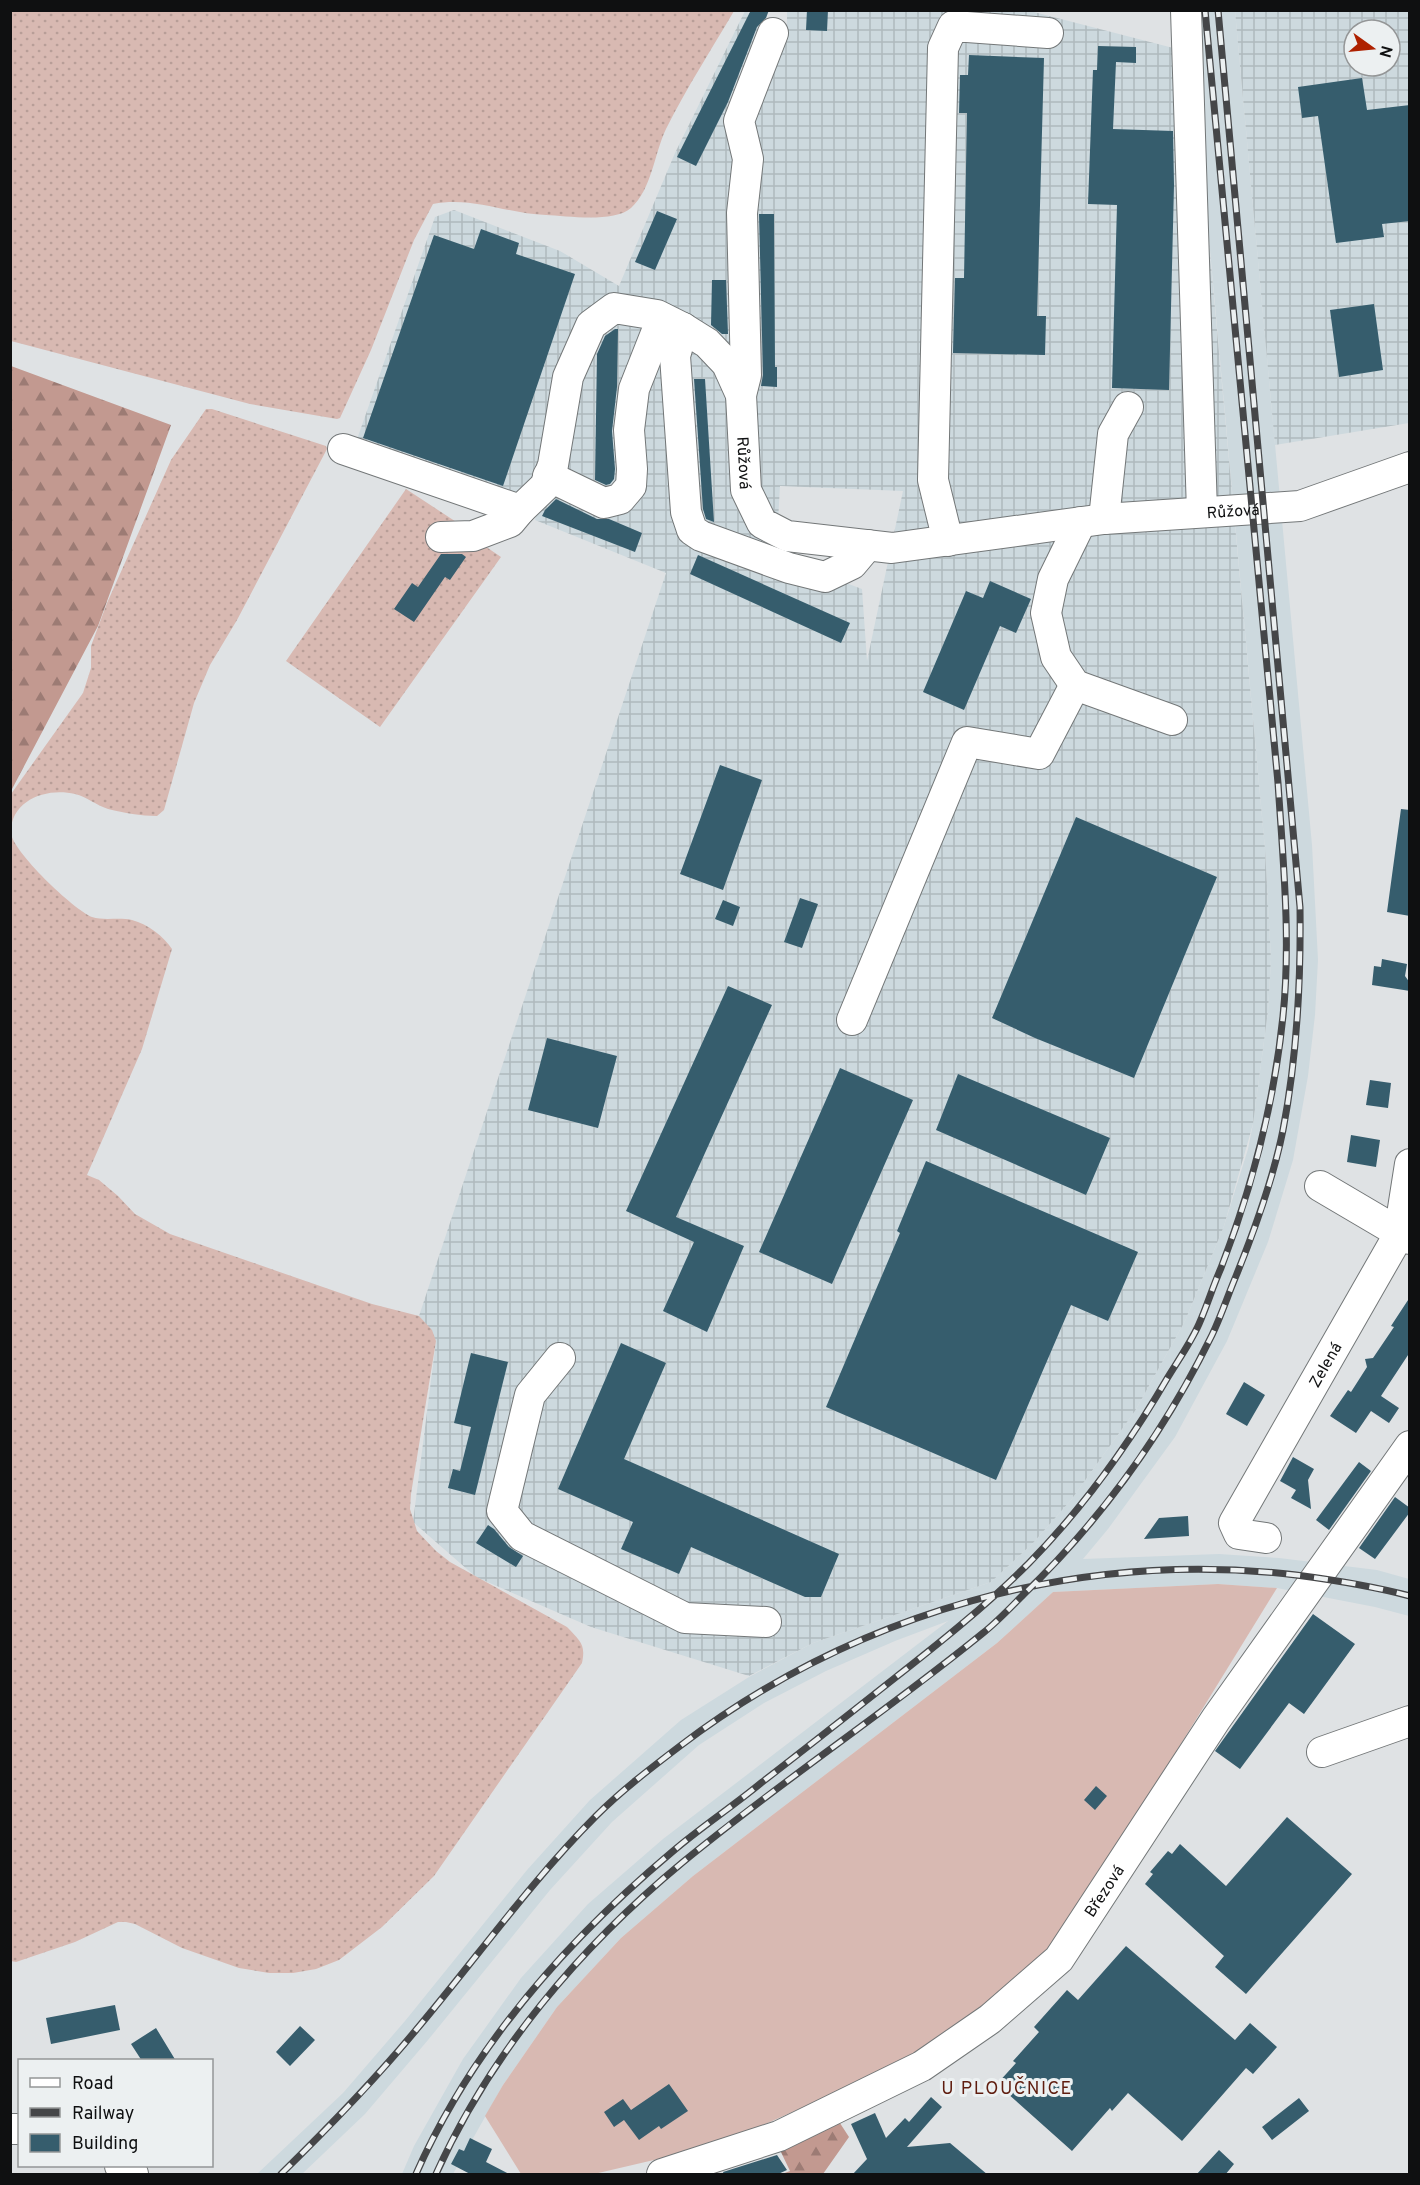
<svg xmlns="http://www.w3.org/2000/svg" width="1420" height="2185" font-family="Overpass,sans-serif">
<defs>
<pattern id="industrial-grid" width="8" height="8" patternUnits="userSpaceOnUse" patternTransform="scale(1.5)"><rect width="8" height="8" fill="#cdd9de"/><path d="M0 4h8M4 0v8" fill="none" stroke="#afb9bd"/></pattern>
<pattern id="grass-dots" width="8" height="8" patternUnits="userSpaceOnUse" patternTransform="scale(1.5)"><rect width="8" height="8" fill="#d8b9b2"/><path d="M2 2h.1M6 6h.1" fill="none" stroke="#b89e98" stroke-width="1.8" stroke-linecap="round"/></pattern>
<pattern id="forest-firs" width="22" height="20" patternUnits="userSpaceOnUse" patternTransform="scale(1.5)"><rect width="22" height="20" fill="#c29990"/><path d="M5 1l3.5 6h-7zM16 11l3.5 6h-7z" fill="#9c7b74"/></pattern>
</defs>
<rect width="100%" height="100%" fill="#dfe2e4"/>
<!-- built -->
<path fill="#cdd9de" d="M1188,11H1235L1312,845L1318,960L1315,1015L1308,1076L1293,1160L1268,1242L1227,1341L1175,1437L1108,1529L1083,1559L1219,1554L1279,1558L1377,1570L1409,1579V1616L1375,1607L1277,1588L1218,1584L1053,1592L997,1643L693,1876L621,1938L557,2007L503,2085L453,2174H402L414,2146L463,2059L521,1978L588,1904L663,1839L948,1621L895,1641L826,1671L764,1703L699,1745L612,1822L550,1890L428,2040L365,2114L302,2174H257L343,2093L405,2021L527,1870L590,1800L681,1720L749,1677L813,1643L991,1582L1033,1543L1071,1500L1135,1411L1185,1321L1224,1226L1248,1149L1253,1124L1268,1011L1271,959L1265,849Z"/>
<!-- industrial -->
<path fill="url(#industrial-grid)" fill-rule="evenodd" d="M745,11L787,32V11H1030L1181,50L1192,60L1265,849L1271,959L1268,1011L1253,1124L1224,1226L1185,1321L1135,1411L1071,1500L1033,1543L991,1582L813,1643L749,1676L591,1627L476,1577L413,1522L436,1341L419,1316L666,573L535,520L539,507L355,445L435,217L454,210L560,251L619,286L675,153ZM780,486L903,491L867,661L862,589L776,557Z
M1235,11H1409V423L1275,445ZM1354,30H1390V66H1354Z"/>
<!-- grass -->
<path fill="url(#grass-dots)" d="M10,11L11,10L734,11C711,50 686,89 666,129C654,154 652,189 631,208C614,223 567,216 546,215C507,214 473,196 433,204L414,240L371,350L340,418L337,419L250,404L11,341Z
M206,409H212L326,446L327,449L237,620L210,665L194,703L164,810L157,816C140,816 125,813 108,809C96,805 87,797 75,794C47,787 10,800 11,833C12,851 74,910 92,917C104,921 119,917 132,920C148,924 164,937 172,949L142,1049L87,1175L99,1180L118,1196L135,1214L170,1234L372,1304L419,1316L432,1330L436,1341L411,1494L410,1509L417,1531L436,1551L450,1562L567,1627C580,1641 586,1644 582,1663L434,1876L382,1927L339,1960L316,1969L293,1973H269L239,1968L182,1948L135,1924L126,1922H118L75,1942L16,1962L11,1961V794L83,693L91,668V646L107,603L171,460Z
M406,489L470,531L476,540L501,557L380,727L286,661Z"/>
<!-- forest -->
<path fill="url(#forest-firs)" d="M11,366L171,425L98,626L11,791Z
M836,2117L849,2137L823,2174H782L790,2171L780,2150Z"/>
<!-- garden -->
<path fill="#d8b9b2" d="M1218,1584L1277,1588L1049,1958L927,2052L718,2145L594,2174H521L485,2116L503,2085L557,2007L621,1938L693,1876L997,1643L1053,1592Z"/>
<!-- building -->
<path fill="#365d6d" d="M751,10H769L766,18L757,27L728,102L696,166L677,157Z
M807,10H828L827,31L806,30Z
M1098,46L1136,47V63L1116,62L1113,129L1173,131L1174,185L1169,390L1112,388L1117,205L1088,204L1093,70H1097Z
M969,55L1044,58L1037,316H1046L1045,355L953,353L955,278H964L967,113H959L960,75H968Z
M1362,78L1367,110L1410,105V221L1382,224L1384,237L1336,243L1318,116L1302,118L1298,87Z
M657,211L677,219L655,270L635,262Z
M759,214H774L775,367H777V387L761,386L763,375Z
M481,229L519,243L516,254L575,274L503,486L363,438L434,235L474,249Z
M712,280H726L728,334H722L711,325Z
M1374,304L1383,370L1339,377L1330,310Z
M615,329H618L617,387L612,431L615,469L614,479L610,484L606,485L595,480L597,354L605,336Z
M694,379H705L714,522L706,519L703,509Z
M556,499L597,519H609L642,533L635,552L542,516L545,510Z
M441,554H462L466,557L450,580L445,577L414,622L394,609L412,583L418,587Z
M698,555L850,623L841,643L690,574Z
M990,581L1031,599L1016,633L1000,626L964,710L923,692L966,591L983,598Z
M720,765L762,780L723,890L680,874Z
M1401,809L1410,810V916L1387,912Z
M1076,817L1217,877L1134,1078L1035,1038L992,1018Z
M800,898L818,904L802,948L784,942Z
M723,900L740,907L733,926L715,919Z
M1382,959L1407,964L1405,976L1410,983V991L1372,985L1374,966L1381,967Z
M728,986L772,1005L676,1217L744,1246L707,1332L663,1311L694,1242L626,1211Z
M547,1038L617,1056L598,1128L528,1110Z
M840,1068L913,1100L832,1284L759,1252Z
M958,1074L1110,1138L1086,1195L936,1130Z
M1370,1080L1391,1083L1388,1108L1366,1105Z
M1351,1135L1380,1140L1376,1167L1347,1162Z
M926,1161L1138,1252L1108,1321L1071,1305L996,1480L826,1407L900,1233L897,1231Z
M1410,1297V1352L1381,1396L1399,1408L1389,1423L1371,1411L1356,1433L1330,1416L1348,1390L1351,1392L1367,1367L1365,1359L1373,1358L1394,1327L1391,1326Z
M621,1343L666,1363L624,1459L839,1554L821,1597H805L691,1547L679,1574L621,1549L633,1522L558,1489Z
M471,1353L508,1362L475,1495L448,1488L453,1469L460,1471L471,1427L454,1423Z
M1244,1382L1265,1395L1247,1426L1226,1414Z
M1293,1457L1314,1469L1308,1480L1311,1509L1291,1498L1296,1490L1280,1481Z
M1359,1462L1371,1471L1329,1530L1316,1520Z
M1395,1497L1410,1508V1512L1375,1559L1359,1548Z
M1188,1516L1189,1536L1144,1539L1159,1518Z
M488,1525L494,1529L509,1547L523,1556L516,1567L476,1543Z
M1313,1614L1355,1644L1304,1714L1289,1703L1240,1769L1215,1751Z
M1096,1786L1107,1796L1095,1810L1084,1800Z
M1287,1817L1352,1874L1246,1994L1215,1967L1224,1956L1145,1884L1153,1874L1150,1872L1168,1851L1172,1854L1180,1844L1226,1886Z
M1126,1946L1235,2040L1250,2023L1277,2047L1253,2074L1246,2068L1182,2141L1128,2093L1112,2111L1110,2108L1072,2151L997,2084L1016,2063L1013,2061L1039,2032L1034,2027L1067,1990L1078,2000Z
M115,2005L120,2030L51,2044L46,2018Z
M300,2026L315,2040L290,2066L276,2052Z
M156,2028L176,2061H142L131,2044Z
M669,2084L688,2111L661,2129L659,2126L639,2140L624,2120L614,2127L604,2112L623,2099L631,2110Z
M931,2097L942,2107L907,2147L950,2143L988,2175H852L867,2159L851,2124L875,2113L886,2138L905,2118L909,2122Z
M1299,2098L1309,2111L1272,2140L1262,2127Z
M470,2138L492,2149L486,2162L511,2175H472L451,2164L459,2149L464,2151Z
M1219,2150L1234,2164L1225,2175H1196Z
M777,2155L787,2170L776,2175H724L723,2172Z"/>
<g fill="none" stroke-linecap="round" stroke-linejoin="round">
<defs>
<g id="minor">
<path d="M1186,10L1202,512"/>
<path d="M683,328L675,356L686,512L692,530L701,536L789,568L825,577L852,564L868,545"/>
<path d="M741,395L746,375L742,213L748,159L739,121L773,33"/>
<path id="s1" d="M343,449L520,510L545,486L553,465L568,377L591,325L614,308L657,315L683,328L707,343L727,364L741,395L746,490L762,523L787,536L892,548L1104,519L1300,506L1410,467"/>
<path d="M548,476L604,503L620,499L631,486L632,469L629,430L634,389L662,318"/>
<path d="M1104,519L1113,434L1128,407"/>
<path d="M1081,522L1053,579L1046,613L1056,657L1075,685L1172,720"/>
<path d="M441,537L473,536L510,522L520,510"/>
<path d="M948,541L933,480L943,48L953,26L1048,33"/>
<path d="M852,1020L967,742L1039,754L1075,685"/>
<path d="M1320,1186L1410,1239"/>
<path d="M560,1358L530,1395L502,1511L522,1536L685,1618L766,1622"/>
<path id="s2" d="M1266,1538L1239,1534L1234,1523L1393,1245L1399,1234L1410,1164"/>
<path d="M1322,1752L1410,1721"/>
<path d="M10,2129H20"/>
<path d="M120,2166L133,2174"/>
<path id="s3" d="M662,2174L779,2136L922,2066L990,2019L1059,1959L1216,1719L1410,1446"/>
</g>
</defs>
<!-- minor casing -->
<use href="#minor" stroke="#737778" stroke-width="32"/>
<!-- minor -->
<use href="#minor" stroke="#fff" stroke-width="30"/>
<defs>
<path id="rail" d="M281,2174C329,2127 373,2082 416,2030C476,1959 530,1882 596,1816C622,1790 651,1768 680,1746C855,1613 1077,1549 1296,1575C1334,1580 1372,1586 1410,1596
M416,2174C472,2047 566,1941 672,1852C701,1827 732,1807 761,1783C805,1749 848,1715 891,1681C938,1644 986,1606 1029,1563C1083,1508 1129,1444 1168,1377C1179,1359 1191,1342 1199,1324C1207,1306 1213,1286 1221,1268C1253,1185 1274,1105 1283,1016C1291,939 1283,860 1278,783L1205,10
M436,2174C491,2052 580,1947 683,1862C780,1782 886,1712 983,1633C998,1621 1011,1607 1024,1594C1101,1520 1165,1431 1212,1335C1221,1316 1228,1295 1236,1276C1255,1229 1273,1180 1283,1130C1297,1057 1301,981 1300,907L1218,10"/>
</defs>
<!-- rail casing -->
<use href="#rail" stroke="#454648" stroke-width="7"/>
<!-- rail -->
<use href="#rail" stroke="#ecf0f1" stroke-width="4.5" stroke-dasharray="14" stroke-linecap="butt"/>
</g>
<g text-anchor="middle" stroke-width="6" stroke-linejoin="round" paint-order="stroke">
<!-- street labels -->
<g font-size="16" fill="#0f1011" stroke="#ecf0f1">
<text dy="6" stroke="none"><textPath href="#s1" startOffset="651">Růžová</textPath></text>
<text dy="6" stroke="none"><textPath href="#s1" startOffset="1192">Růžová</textPath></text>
<text dy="6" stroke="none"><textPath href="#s2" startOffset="222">Zelená</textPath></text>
<text dy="6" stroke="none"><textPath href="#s3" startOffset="538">Březová</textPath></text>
</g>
<!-- neighbourhood labels -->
<g font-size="18" letter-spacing="1.5" fill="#5f1d0f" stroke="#ecf0f1">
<text x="1007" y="2094">U PLOUČNICE</text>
</g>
</g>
<!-- border -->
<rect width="1420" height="2185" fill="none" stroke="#0f1011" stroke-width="24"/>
<!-- legend -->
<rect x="18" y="2059" width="195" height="108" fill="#ecf0f1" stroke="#949697" stroke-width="1.5"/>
<rect x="30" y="2078" width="30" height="9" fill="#ffffff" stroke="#949697" stroke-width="1.5"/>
<text x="72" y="2089" font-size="18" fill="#0f1011">Road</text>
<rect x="30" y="2108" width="30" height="9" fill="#454648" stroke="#949697" stroke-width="1.5"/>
<text x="72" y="2119" font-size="18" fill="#0f1011">Railway</text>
<rect x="30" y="2134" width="30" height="18" fill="#365d6d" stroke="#949697" stroke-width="1.5"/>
<text x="72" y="2149" font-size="18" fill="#0f1011">Building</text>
<!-- north arrow -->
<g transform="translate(1372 48) rotate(105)"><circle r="28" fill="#ecf0f1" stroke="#949697" stroke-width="1.5"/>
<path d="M0-4.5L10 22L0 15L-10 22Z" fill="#ae2100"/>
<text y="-9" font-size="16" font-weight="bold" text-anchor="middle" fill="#0f1011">N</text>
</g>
</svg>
